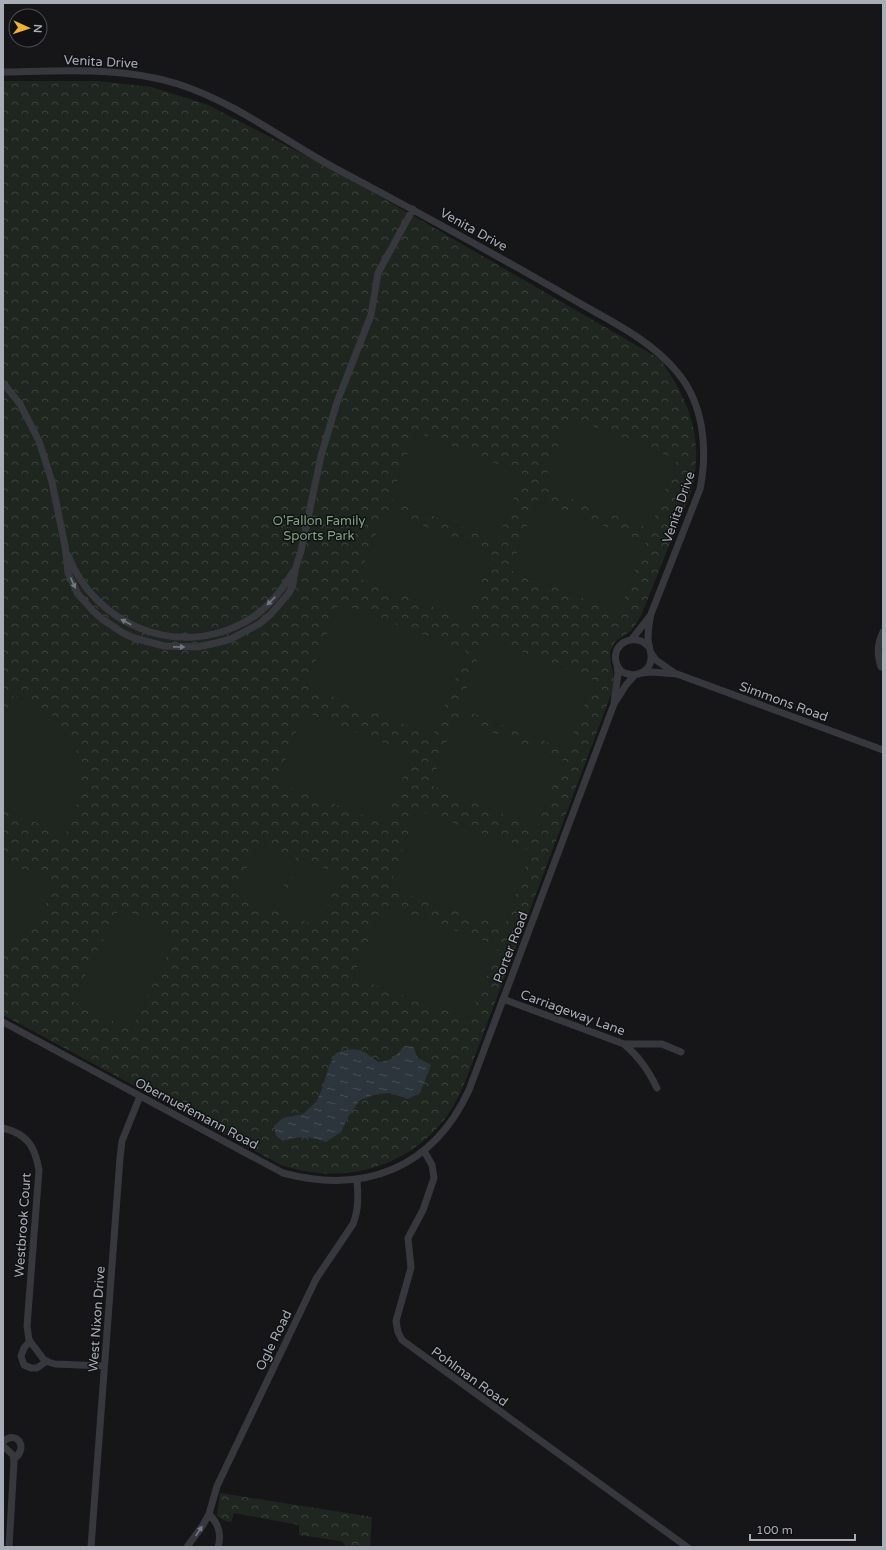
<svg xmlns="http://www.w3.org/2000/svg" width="886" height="1550" font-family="'Varela Round',sans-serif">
<defs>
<pattern id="forest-crowns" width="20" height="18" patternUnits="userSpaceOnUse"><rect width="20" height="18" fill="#1e261f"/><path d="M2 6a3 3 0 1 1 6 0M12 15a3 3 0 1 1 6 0" fill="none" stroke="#3c433d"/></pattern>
<pattern id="water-ripples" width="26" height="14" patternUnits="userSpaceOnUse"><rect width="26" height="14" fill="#2c353c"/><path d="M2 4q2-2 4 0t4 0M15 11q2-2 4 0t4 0" fill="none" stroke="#485056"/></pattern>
</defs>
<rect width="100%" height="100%" fill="#161618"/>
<!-- forest -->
<path fill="url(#forest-crowns)" d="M3,81H98L151,87L206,104L338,172L660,359C689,400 704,437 692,488C688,503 680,519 674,533C663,561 652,588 641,616L632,630L615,642L610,652L611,664L614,676L612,692L467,1077C461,1092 454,1107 444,1120C404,1170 340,1185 281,1165L3,1015Z
M220,1493L372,1517L370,1547H345V1545L341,1541L299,1535V1525L234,1513L231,1522L225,1521L217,1516Z"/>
<!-- pitch -->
<path fill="#1e261f" d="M569,417L677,459L650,529L542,487Z
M416,432L523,474L497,541L390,499Z
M537,500L646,542L619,612L510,570Z
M385,511L492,552L467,620L359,578Z
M339,603L466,651L433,735L306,686Z
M486,638L594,680L567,750L459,708Z
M14,695L52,715L76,747L82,790L65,836L3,807V718Z
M304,712L412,754L385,824L277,782Z
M456,718L563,760L537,827L430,785Z
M417,810L531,851L504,927L389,888Z
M258,843L296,858L273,910L235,894Z
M300,858L340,874L319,927L279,911Z
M3,860L56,885L34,925L3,945Z
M383,905L499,946L469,1019L353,977Z
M120,907L176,936L131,1030L72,1001Z"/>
<!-- water -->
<path fill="url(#water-ripples)" d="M405,1046L414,1047L417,1058L424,1061L431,1065L420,1093L408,1099L390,1093L377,1094L360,1100L348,1117L341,1132L326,1142C307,1136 301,1136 283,1141L276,1136L274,1126L283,1118L303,1114L316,1102L322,1089L329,1066L336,1053C356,1046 362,1049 378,1062C393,1061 395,1056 405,1046Z"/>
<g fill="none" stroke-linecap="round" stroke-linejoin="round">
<!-- minor -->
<path stroke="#37383d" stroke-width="7" d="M3,72C61,71 122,66 178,84C234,102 282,139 333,167C412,209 491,252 569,297C606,319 649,338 677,372C704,404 708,450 700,489L651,614C649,622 648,630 648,638C648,646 652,652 651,659C650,670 639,677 628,674C623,673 619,670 617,665C609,645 633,631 648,646
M3,383L20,404L39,441L52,482L65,546L68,573L78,594L93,611L102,619L123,633L134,638L164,646L197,647L216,643L231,639L259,624L270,615L289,593L293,584L295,570L301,551L321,456L337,402L371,315L378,273L413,209
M68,555C94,624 176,659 243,623C265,612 281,592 293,572
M883,632C877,645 877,654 881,667H883
M632,639L650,616
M651,653L656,660L676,674
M642,673L651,672L677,674L883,750
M614,702L618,674L617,665
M503,999L624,1044H662L681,1052
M3,1022L283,1173C365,1195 433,1168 469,1090L614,704L626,685L635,675
M624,1044C640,1058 648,1070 657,1088
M3,1128C27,1134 35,1146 39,1170L27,1326L29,1340L45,1361L55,1364L104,1366
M424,1151L432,1165L434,1178L423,1210L408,1238L411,1268L396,1321L398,1332L402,1340L687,1547
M30,1341L24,1348L21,1356L24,1365L31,1368H37L47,1361
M3,1442C17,1429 29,1448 14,1459
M3,1446L13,1455L14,1462L9,1547
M209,1514C218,1523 222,1534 218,1547
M91,1547L120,1158L122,1141L140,1096
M187,1547L203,1525L209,1514L217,1486L316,1279L353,1224C359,1209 358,1195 357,1179"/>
</g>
<!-- one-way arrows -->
<defs><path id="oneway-solid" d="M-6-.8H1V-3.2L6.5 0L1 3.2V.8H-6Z"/></defs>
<g fill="#757881">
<use href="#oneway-solid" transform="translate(73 583) rotate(65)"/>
<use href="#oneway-solid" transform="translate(271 601) rotate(135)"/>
<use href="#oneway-solid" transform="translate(126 622) rotate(-152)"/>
<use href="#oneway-solid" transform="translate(179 647) rotate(1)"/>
<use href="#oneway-solid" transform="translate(199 1531) rotate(-56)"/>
</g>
<g text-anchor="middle" stroke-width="3" stroke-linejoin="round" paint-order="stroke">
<!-- street labels -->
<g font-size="13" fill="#a8adb8" stroke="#111113">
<text transform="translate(101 61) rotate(3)" y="5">Venita Drive</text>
<text transform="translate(474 229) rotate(29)" y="5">Venita Drive</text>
<text transform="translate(678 507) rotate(-71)" y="5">Venita Drive</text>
<text transform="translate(784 701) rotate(20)" y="5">Simmons Road</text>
<text transform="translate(510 947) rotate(-69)" y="5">Porter Road</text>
<text transform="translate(573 1012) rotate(20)" y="5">Carriageway Lane</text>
<text transform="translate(197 1113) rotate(28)" y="5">Obernuefemann Road</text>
<text transform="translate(22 1225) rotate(-86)" y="5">Westbrook Court</text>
<text transform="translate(96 1319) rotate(-86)" y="5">West Nixon Drive</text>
<text transform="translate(273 1340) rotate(-64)" y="5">Ogle Road</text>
<text transform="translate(470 1376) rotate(36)" y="5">Pohlman Road</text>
</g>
<!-- park labels -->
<g font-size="13" fill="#7fa381" stroke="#111113">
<text x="319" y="525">O'Fallon Family<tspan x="319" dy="15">Sports Park</tspan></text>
</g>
</g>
<!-- border -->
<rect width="886" height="1550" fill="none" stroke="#a8adb8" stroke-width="8"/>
<!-- north arrow -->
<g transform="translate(28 28) rotate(93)"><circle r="19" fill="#111113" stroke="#4d4f55"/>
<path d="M0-3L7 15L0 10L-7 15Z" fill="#f2b134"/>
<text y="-6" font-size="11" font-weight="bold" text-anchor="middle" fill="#a8adb8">N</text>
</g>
<!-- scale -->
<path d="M750 1534v6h105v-6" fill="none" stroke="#a8adb8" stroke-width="2"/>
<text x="756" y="1534" font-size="12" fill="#a8adb8" stroke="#111113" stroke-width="3" paint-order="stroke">100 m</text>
</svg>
